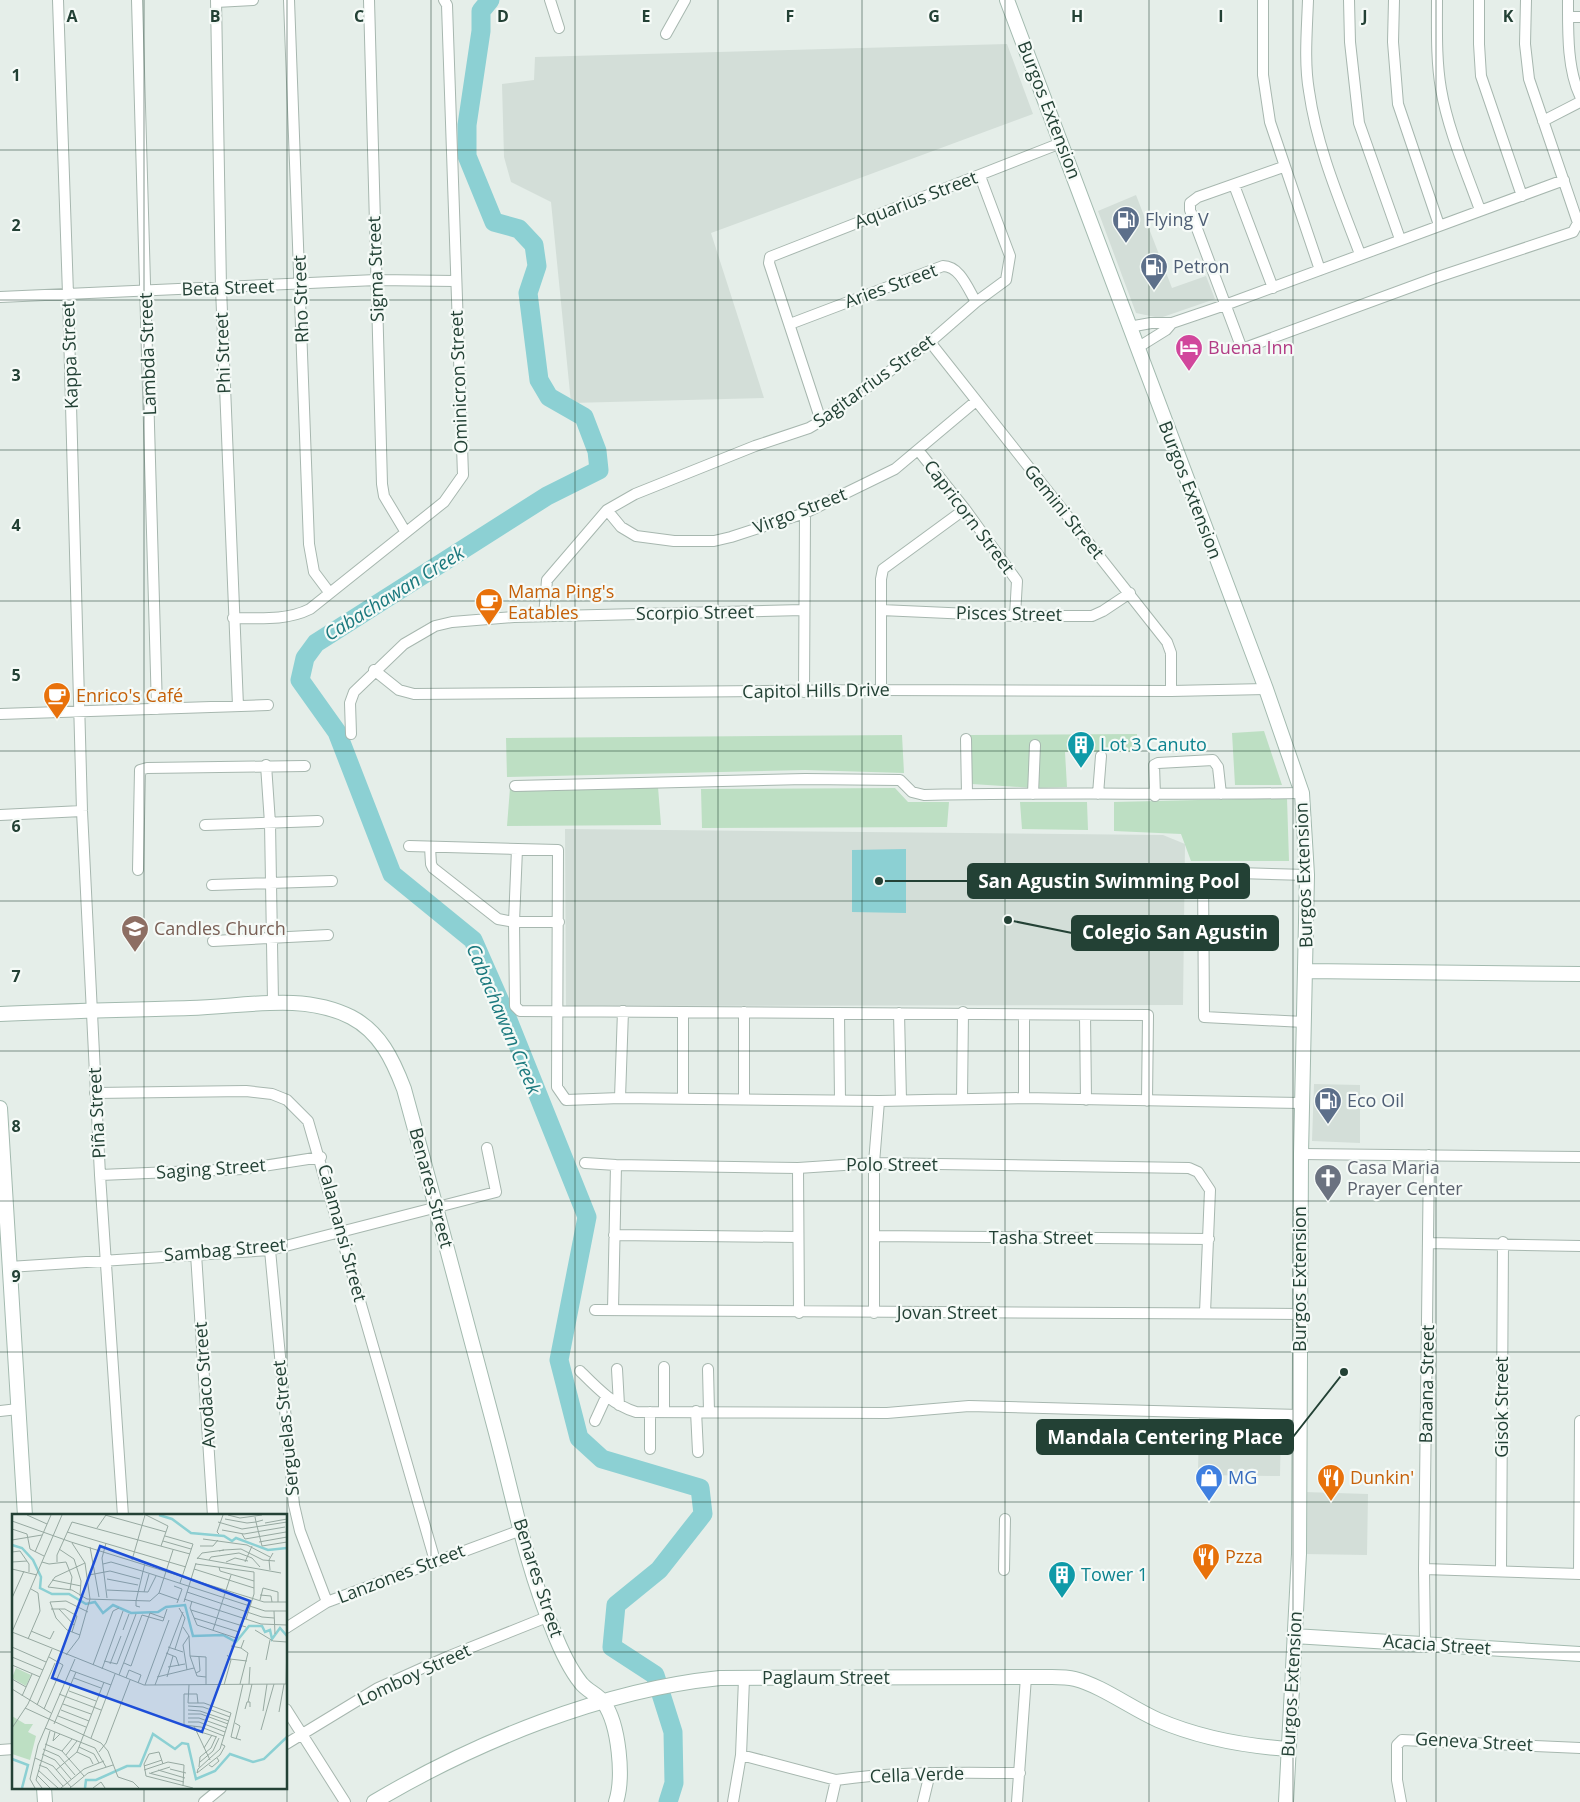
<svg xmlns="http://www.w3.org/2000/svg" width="1580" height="1802" font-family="'Open Sans',sans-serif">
<rect width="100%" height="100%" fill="#e5eee9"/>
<!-- built -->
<path fill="#d3ded8" d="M1007,44L1033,114L711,233L764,398L571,403L551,202L511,182L504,157L502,84L534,80L535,57Z
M1136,195L1172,288L1206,276L1215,299L1160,318L1136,313L1098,211Z
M565,829L1163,835L1185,844L1183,1005L566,1006Z
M1314,1084L1360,1085V1143L1312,1141Z
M1199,1418L1281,1420L1280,1476L1198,1475Z
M1304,1492L1368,1494L1367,1555L1303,1554Z"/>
<!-- green -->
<path fill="#bddfc3" d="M1264,731L1282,785H1235L1232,733Z
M1137,734V752H1065L1067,787L1034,788L972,784L970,735Z
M902,735L904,773L805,770L507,777L506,738Z
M658,787L661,825L507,826L510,788Z
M895,788L908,802H949L947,827L702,828L701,789Z
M1287,798L1289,861H1191L1181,834L1114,831V802Z
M1020,802H1087L1088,830L1022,829Z"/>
<!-- water -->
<path fill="#8cd0d3" d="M906,849V913L852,912V850Z"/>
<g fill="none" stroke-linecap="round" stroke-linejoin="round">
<!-- river -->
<path stroke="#8cd0d3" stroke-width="19" d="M490,0L481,11V31L467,125V156L494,222L519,229L534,245L537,266L528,293L539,380L549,397L584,417L597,451L599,470L547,496L316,643L305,658L300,680L337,732L392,874L473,940L506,1015L587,1217L559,1360L579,1438L602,1459L700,1488L703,1514L659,1570L616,1605L612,1647L655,1675L673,1732L674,1783L668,1802"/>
<defs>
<path id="street" d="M58,0L68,294L82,811L100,1175L123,1516
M137,0L157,709
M216,0L221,288L238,706
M289,0L309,544L314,572L329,592
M369,0L382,484L384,496L405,531
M550,0L559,28
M1263,0V75L1270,122L1320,270
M1308,0C1307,30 1304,62 1309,91C1317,148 1340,201 1360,254
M1349,0L1350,42L1359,123L1400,239
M1394,0L1393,42L1398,104L1439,225
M1437,0C1437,29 1436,60 1441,89C1448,130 1466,171 1480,210
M1479,0V44L1481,76L1522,196
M1568,0C1568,31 1567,68 1580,96
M216,2L253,0
M1568,17H1580
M666,34L685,0
M1543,121L1580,102
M1283,167L1198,197L1190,203V210L1242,349L1435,278L1573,232L1578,223L1529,79L1525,44L1526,0
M1234,185L1273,288
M0,297L376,280L455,281
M790,324L943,266C960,266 968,289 976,302
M1129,327L1151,323H1172L1225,305L1564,180
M930,342L1167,642L1171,653V691
M1137,348L1166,330L1172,323
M821,421L769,263L770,257L1061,143
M918,450L965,509L1017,581L1015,616
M607,510L621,527L636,536L674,541H714L731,537L805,513L895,469L976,401
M881,610L1015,616H1092L1103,611L1130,593
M544,616L547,580L607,510L635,494L755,446L809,428L821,421L930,342L976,302L1006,280L1010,256L980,176
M233,618C259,618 286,621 310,609L444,502L463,475L447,5L444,0
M374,670L399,690L414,694L881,690L1171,691L1266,689
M881,690V579L883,569L965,509
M804,692L805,513
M0,714L268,705
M351,734L350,703L354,692L404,644L435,626L452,622L514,617L803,610
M966,739L967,794
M266,765L270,823L273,1002
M515,786L805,779L900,780L912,792L924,795C1050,792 1176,795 1302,793
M1033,794L1035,745
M1098,794L1101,756
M1155,796L1154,765L1158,763L1213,760L1218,767L1221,794
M0,815L82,811
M205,825L318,821
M409,846L558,850L557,1087L566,1100L620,1098L879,1101L1024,1098L1301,1103
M430,847L431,864L433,868L498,919L514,922H559
M517,849L514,922L515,1006L520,1011L1148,1015L1147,1101
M138,870L140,770L147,768L305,766
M212,885L332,881
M213,941L328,935
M839,1013L840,1100
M899,1013L901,1100
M1024,1015V1098
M1085,1015L1086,1100
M1304,1022L1204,1017L1203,872L1307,875
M95,1093L246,1091L272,1094L287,1100L308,1121L435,1561
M620,1098L623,1011
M683,1099V1012
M744,1099V1012
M962,1099L963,1012
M1301,1154L1580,1157
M585,1163L616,1165L798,1168L874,1163L1189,1168L1198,1172L1210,1190L1205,1313
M798,1168L799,1313
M100,1175L244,1169L321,1157
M614,1235L797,1237
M874,1236L1209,1239
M1429,1243L1580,1246
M270,1250L294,1505L300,1531L327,1602
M196,1254L213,1516
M9,1267L270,1250L496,1192L487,1148
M595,1310L1299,1314
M613,1310L616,1165
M874,1313V1163L879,1101
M664,1367V1412
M617,1369L619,1405
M708,1369L709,1411
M580,1371C597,1388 613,1405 636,1412L887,1413L969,1406L1300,1415
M0,1411L18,1409
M696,1411L698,1452
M595,1421L606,1397
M650,1449V1412
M1424,1569L1580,1574
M1004,1570L1005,1519
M1501,1571L1503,1242
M1579,1574L1580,1421
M286,1628L327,1602L521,1530
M1425,1643L1424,1569L1429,1155
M286,1709L345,1802
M286,1744L378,1688L447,1657L547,1617
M0,1750L14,1749
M741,1755L836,1780
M204,1802L221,1788
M733,1802L741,1755L744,1679
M831,1802L836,1780C897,1771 959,1773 1020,1773
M923,1802L930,1773
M1017,1802L1026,1677
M1401,1802L1397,1780V1745L1402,1740L1580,1748"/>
<path id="secondary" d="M1007,0L1266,689L1302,793L1307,875L1301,1154L1299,1554L1286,1802
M1306,971L1580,974
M0,1014C63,1011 127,1010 190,1008C243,1007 302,992 351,1017C380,1032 393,1060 404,1089C435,1202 465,1315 495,1429C513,1496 526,1566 553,1630C560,1648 569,1668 581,1683C587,1691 599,1695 604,1703C619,1725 624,1777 616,1802
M0,1108L25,1516
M1294,1636L1580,1654
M44,1788L45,1802
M374,1802C475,1742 602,1690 720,1678L1052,1677C1059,1677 1067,1677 1075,1679C1102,1686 1131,1708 1158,1720C1200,1738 1244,1746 1289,1749"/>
</defs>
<!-- street casing -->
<use href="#street" stroke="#a7b7af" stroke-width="12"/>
<!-- secondary casing -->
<use href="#secondary" stroke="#a3baaf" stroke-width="16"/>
<!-- street -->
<use href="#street" stroke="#fff" stroke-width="10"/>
<!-- secondary -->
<use href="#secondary" stroke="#fff" stroke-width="14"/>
</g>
<!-- grid -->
<path fill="none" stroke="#234135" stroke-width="1" stroke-opacity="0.55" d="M144,0V1516M287,0V1802M431,0V1802M575,0V1802M718,0V1802M862,0V1802M1005,0V1802M1149,0V1802M1293,0V1802M1436,0V1802M0,150H1580M0,300H1580M0,450H1580M0,601H1580M0,751H1580M0,901H1580M0,1051H1580M0,1201H1580M0,1352H1580M0,1502H1580M0,1652H14M286,1652H1580M144,1788V1802"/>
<!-- icons -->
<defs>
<symbol id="fuel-pin" viewBox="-11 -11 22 30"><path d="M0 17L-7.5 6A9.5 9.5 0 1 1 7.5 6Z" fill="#5c6f8a" stroke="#f5faf7"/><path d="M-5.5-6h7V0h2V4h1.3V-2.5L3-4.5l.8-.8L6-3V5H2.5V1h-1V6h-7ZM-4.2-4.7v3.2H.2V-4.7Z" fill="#fff"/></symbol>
<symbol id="hotel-pin" viewBox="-11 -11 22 30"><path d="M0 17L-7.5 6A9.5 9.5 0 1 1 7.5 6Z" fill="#d1479c" stroke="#f5faf7"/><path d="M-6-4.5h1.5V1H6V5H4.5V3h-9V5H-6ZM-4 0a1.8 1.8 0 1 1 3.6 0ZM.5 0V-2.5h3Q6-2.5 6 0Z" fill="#fff"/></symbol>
<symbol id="cafe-pin" viewBox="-11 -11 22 30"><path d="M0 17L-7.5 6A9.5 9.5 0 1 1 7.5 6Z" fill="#e8710a" stroke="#f5faf7"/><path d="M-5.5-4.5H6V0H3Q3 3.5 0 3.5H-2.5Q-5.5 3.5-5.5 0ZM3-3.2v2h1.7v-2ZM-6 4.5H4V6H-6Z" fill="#fff"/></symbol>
<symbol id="building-pin" viewBox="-11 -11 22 30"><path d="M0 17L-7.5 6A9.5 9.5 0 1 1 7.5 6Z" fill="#0f9aa8" stroke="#f5faf7"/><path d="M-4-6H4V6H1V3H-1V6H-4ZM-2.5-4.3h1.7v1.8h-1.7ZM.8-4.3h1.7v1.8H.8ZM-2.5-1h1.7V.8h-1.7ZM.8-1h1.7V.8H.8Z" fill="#fff"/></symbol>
<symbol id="school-pin" viewBox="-11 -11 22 30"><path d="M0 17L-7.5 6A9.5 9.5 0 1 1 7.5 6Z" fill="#8d6e63" stroke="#f5faf7"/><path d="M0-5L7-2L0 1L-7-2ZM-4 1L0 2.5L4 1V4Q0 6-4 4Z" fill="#fff"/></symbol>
<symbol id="church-pin" viewBox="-11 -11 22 30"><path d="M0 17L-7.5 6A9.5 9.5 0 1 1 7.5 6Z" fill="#6b7280" stroke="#f5faf7"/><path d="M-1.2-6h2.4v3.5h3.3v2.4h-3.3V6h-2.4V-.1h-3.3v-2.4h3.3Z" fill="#fff"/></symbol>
<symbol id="shop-pin" viewBox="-11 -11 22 30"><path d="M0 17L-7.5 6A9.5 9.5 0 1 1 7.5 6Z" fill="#3f7fe0" stroke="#f5faf7"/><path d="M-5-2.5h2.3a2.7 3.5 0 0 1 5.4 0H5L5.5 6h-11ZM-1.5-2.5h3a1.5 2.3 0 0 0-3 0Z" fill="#fff"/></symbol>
<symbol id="restaurant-pin" viewBox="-11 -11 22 30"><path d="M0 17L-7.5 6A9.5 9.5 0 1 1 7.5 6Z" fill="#e8710a" stroke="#f5faf7"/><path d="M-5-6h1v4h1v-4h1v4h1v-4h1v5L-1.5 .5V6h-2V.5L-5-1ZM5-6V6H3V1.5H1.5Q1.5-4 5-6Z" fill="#fff"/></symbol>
</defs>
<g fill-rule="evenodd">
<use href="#fuel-pin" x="1110" y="204" width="32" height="43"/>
<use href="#fuel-pin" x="1138" y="251" width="32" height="43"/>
<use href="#hotel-pin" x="1173" y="332" width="32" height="43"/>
<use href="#cafe-pin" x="473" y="586" width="32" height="43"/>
<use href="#cafe-pin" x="41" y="680" width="32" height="43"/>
<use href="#building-pin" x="1065" y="729" width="32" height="43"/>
<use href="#school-pin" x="119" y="913" width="32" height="43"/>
<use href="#fuel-pin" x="1312" y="1085" width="32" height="43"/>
<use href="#church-pin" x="1312" y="1162" width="32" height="43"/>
<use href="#shop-pin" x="1193" y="1462" width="32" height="43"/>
<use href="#restaurant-pin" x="1315" y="1462" width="32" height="43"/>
<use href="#restaurant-pin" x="1190" y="1541" width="32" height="43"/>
<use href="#building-pin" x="1046" y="1559" width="32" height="43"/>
</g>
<g text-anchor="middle" stroke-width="4.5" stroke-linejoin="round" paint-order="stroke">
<!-- street labels -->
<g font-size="18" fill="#234135" stroke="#f5faf7">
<text transform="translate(1049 110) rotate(69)" y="6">Burgos Extension</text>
<text transform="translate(916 200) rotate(-21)" y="6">Aquarius Street</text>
<text transform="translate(376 269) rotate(-92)" y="6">Sigma Street</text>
<text transform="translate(891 286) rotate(-20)" y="6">Aries Street</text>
<text transform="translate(228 288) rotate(-2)" y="6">Beta Street</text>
<text transform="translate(301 299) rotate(-92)" y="6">Rho Street</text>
<text transform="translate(223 353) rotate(-92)" y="6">Phi Street</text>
<text transform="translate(148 354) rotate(-92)" y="6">Lambda Street</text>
<text transform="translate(70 355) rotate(-92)" y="6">Kappa Street</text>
<text transform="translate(874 381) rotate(-36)" y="6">Sagitarrius Street</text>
<text transform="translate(459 382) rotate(-92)" y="6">Ominicron Street</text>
<text transform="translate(1190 490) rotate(69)" y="6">Burgos Extension</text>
<text transform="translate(800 511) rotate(-21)" y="6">Virgo Street</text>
<text transform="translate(1064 512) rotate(51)" y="6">Gemini Street</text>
<text transform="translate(969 517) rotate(53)" y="6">Capricorn Street</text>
<text transform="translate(695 613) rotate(-1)" y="6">Scorpio Street</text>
<text transform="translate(1009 614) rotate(1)" y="6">Pisces Street</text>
<text transform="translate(816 691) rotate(-1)" y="6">Capitol Hills Drive</text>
<text transform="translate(1304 875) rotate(-92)" y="6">Burgos Extension</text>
<text transform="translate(97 1113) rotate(-93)" y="6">Piña Street</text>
<text x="892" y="1171">Polo Street</text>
<text transform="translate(211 1169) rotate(-4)" y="6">Saging Street</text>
<text transform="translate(431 1188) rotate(75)" y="6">Benares Street</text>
<text transform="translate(342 1233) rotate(75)" y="6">Calamansi Street</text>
<text x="1041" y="1244">Tasha Street</text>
<text transform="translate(225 1250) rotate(-5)" y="6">Sambag Street</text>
<text transform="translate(1300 1279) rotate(-90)" y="6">Burgos Extension</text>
<text x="947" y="1319">Jovan Street</text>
<text transform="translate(1427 1384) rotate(-89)" y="6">Banana Street</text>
<text transform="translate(205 1385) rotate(-94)" y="6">Avodaco Street</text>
<text transform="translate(1502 1407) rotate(-90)" y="6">Gisok Street</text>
<text transform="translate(286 1428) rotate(-96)" y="6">Serguelas Street</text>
<text transform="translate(401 1574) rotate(-21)" y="6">Lanzones Street</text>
<text transform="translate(538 1578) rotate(72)" y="6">Benares Street</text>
<text transform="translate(1437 1645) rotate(4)" y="6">Acacia Street</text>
<text transform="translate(414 1675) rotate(-25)" y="6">Lomboy Street</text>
<text x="826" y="1684">Paglaum Street</text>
<text transform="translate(1292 1684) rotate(-87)" y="6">Burgos Extension</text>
<text transform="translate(1474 1742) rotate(3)" y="6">Geneva Street</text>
<text transform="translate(917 1775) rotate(-2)" y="6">Cella Verde</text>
</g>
<!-- service labels -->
<g font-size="18" fill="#4e5e75" stroke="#f5faf7" text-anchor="start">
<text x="1145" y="226">Flying V</text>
<text x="1173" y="273">Petron</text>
<text x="1347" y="1107">Eco Oil</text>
</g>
<!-- hotel labels -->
<g font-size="18" fill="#b23c85" stroke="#f5faf7" text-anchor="start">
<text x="1208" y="354">Buena Inn</text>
</g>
<!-- food labels -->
<g font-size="18" fill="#c56008" stroke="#f5faf7" text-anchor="start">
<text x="508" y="598">Mama Ping's<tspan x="508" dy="21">Eatables</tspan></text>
<text x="76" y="702">Enrico's Café</text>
<text x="1350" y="1484">Dunkin'</text>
<text x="1225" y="1563">Pzza</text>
</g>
<!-- culture labels -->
<g font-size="18" fill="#0d838f" stroke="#f5faf7" text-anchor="start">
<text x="1100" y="751">Lot 3 Canuto</text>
<text x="1081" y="1581">Tower 1</text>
</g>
<!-- education labels -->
<g font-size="18" fill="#785e54" stroke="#f5faf7" text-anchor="start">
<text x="154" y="935">Candles Church</text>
</g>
<!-- worship labels -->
<g font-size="18" fill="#5b616d" stroke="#f5faf7" text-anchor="start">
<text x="1347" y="1174">Casa Maria<tspan x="1347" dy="21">Prayer Center</tspan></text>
</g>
<!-- shop labels -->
<g font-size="18" fill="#366cbe" stroke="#f5faf7" text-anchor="start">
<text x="1228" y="1484">MG</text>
</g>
<!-- water labels -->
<g font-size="19" font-style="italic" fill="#1b797e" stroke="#f5faf7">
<text transform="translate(394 593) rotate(-32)" y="7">Cabachawan Creek</text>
<text transform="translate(504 1019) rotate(67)" y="7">Cabachawan Creek</text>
</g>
</g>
<!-- overview -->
<g transform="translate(12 1514)">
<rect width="275" height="275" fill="#e5eee9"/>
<path d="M4,154L19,161L14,172L0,164ZM0,202L13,210H21L16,218L24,222L18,246L0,240Z" fill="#bddfc3"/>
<path fill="none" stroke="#8cd0d3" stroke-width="2.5" d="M147,1L160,5L179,19L212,22L220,27L224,24L256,36L275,34M0,31L10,34L21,46L29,63L28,74L40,80H57L74,90L83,88L91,99L101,91L119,99L146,98L154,93L173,91L181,122L211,121L224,128L237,112H250L253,118L258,116L260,125L268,114L275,122M0,245L16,251L10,274M73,274L74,266H84L115,252H128L141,220L163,235L170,229L176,230L184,265L203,257L218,240L241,248L252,245L275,223"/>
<path fill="none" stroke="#97a9a1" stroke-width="1" d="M15,1L35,10M93,1L154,18M134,1L156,12L149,32M216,1L228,4L250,1M213,5L235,9L244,8L243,3M251,6L244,8L250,32L275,28M0,7L59,28L252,88H275M206,8L230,15L275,8M253,9L275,5M85,14L94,1M0,15L15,20L18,35L32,42M210,16L232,20L273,13M55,18L174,53M207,20L205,18L211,1M230,20L233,25L274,18M153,22L181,30L168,69M191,25L235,31L258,43M0,26L30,21M151,27L179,35M247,28L275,23M94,29L90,44L95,84M188,32H201L206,26M78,33L87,83M47,35L62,45L69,67L68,82M212,36L229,35L251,46L263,47M0,38L8,37L17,50V58M23,38L39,1M185,44L269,59M185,45L190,39L212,36L207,37M120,46L133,1M197,46L199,43L227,39L240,44L248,53M0,48L15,47M30,48L37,50L54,48L60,63L58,76M45,48V41L60,8L178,40M214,48L223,44L236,47M233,48L240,32M73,49L43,63L36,73L60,76L75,85L138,87L147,79L161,36M91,50L99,48L130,57L253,97H274M184,50L242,58V80L234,105M207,53L208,57L242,67M0,55L25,61M182,55L242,74M258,56L257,46L261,39M77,61L98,57L128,65M95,65L126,71M40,66L69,72M162,72L170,75L165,89M95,76L136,78L144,62M132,78L137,60M175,78L250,103L262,104M147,79L167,86M248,81L259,82L260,88M0,84L12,57M172,85L249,110L275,111M248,86L251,74L266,78V88M180,87L178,94L185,111L224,124L232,105M172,88L184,49M128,93L124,92V87L133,49M39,95H53L65,102L60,118M47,95L62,111M179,96L234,113M262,97L263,120M182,104L227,118M275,110V53M171,113L177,122L178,142L185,162L194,163M111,116L117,100M201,116L219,61M243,116L261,127L275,128M19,117L38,125L42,117M0,118L132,171L275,170M0,118L50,1M68,121L55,116L44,104L38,88L54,87L76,98M16,125L28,97L26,79L19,75M219,132L229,134L232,126M0,133L34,148M156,133L171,138M163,135L173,104L167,94M154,139L164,143L167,152M54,141L67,124L78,85L73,49L60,29M178,142L194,143V171M0,143L31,156M218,145L235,147M254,146L258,126M92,147L105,150L124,100M112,149L119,152L138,99L152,104M98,150L109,122M0,151L28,163M81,151L101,97L107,94M156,153L173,150M90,155L111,97M58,156L99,171M175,156L171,131L177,122M184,159L188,157L187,143M107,161L130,101L151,107L155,95M145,163L182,154M155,163L161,142M62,164L89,174M114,164L117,156L129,161L126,169M0,165L14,173M228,170L236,139L229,134M237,170L238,153M274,170L275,126M59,171L87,181M133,171L157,106M143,171L171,98M212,171L219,146L215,141M0,175L39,199M57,177L84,187M47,180L89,196M10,182L20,160M236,188L240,170M176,189H192L219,199L208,235L186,255L185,259M176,189L177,171M186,189L185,180H172V211L189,213L212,222M51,190L79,200M25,191L43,149M176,192L191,193L218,203M13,194L89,229L96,237L106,263L121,268L127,274M32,195L51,151L37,143M233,195L235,188H238V193M49,196L77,207M176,196L188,197L217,207M251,197L255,170M267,198L272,170M176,200H189L216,210M46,202L74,213M176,204H187L215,214M176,208H187L213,218M223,209L228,212L224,225M42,210L64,158M182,212L198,246M0,214L16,190L40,135M33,214L83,234L94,253M182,216L205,223M249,216L262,170M43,218L41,227L48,220M79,224L103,160M229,226L219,223L231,170M33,230L50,237L72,262M67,233L82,240L87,249M192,234L200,221M31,235L47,242L63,261M50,237L60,225M65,238L78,244L81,250M87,238L94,229L118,166M30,240L43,246L59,265M54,241L65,227M23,244L41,252L59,273M188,248L201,237L207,224M151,250L147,238L137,240L132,250L134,262L181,274M27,251L35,254L51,272M197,251L200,253L207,247L205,244M132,252L150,246M187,253L188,243L199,234L204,223M158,255L174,259M26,256L46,274M44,256L65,238L92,168M132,256L156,248L172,251L171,272M146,256L173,264M137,259L172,268M139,259L158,253M185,259L208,241L213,232L209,230M25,261L38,274M23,274L18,265L26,231L63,145M30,274L24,266L38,217M49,274L72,255L92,247M58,274L76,259L101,251M81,274L89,268L93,274"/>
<path fill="#1d4ed8" fill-opacity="0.15" stroke="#1d4ed8" stroke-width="2.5" d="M88,32L238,87L190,218L40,164Z"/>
<rect width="275" height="275" fill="none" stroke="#234135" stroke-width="2.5"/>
</g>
<g font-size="16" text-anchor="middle" font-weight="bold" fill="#234135" stroke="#f5faf7" stroke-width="4.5" stroke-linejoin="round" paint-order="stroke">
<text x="72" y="22">A</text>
<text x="215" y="22">B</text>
<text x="359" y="22">C</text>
<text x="503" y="22">D</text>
<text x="646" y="22">E</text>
<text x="790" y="22">F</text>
<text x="934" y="22">G</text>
<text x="1077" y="22">H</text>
<text x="1221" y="22">I</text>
<text x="1365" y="22">J</text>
<text x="1508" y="22">K</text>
<text x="16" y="81">1</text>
<text x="16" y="231">2</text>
<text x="16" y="381">3</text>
<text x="16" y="531">4</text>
<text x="16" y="681">5</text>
<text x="16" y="832">6</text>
<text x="16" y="982">7</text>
<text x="16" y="1132">8</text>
<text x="16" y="1282">9</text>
</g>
<!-- callouts -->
<path fill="none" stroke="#234135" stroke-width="2" d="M879 881L968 881M1008 920L1072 933M1344 1372L1293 1437"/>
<g fill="#234135" stroke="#f5faf7" stroke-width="2">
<circle cx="879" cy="881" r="5"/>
<circle cx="1008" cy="920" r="5"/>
<circle cx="1344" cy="1372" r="5"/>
</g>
<g fill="#234135" stroke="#234135" stroke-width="2">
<rect x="968" y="864" width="281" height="34" rx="5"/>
<rect x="1072" y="916" width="206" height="34" rx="5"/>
<rect x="1037" y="1420" width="256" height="34" rx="5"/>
</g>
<g font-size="19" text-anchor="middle" font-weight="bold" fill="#fff">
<text x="1109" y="888">San Agustin Swimming Pool</text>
<text x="1175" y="939">Colegio San Agustin</text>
<text x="1165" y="1444">Mandala Centering Place</text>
</g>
</svg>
